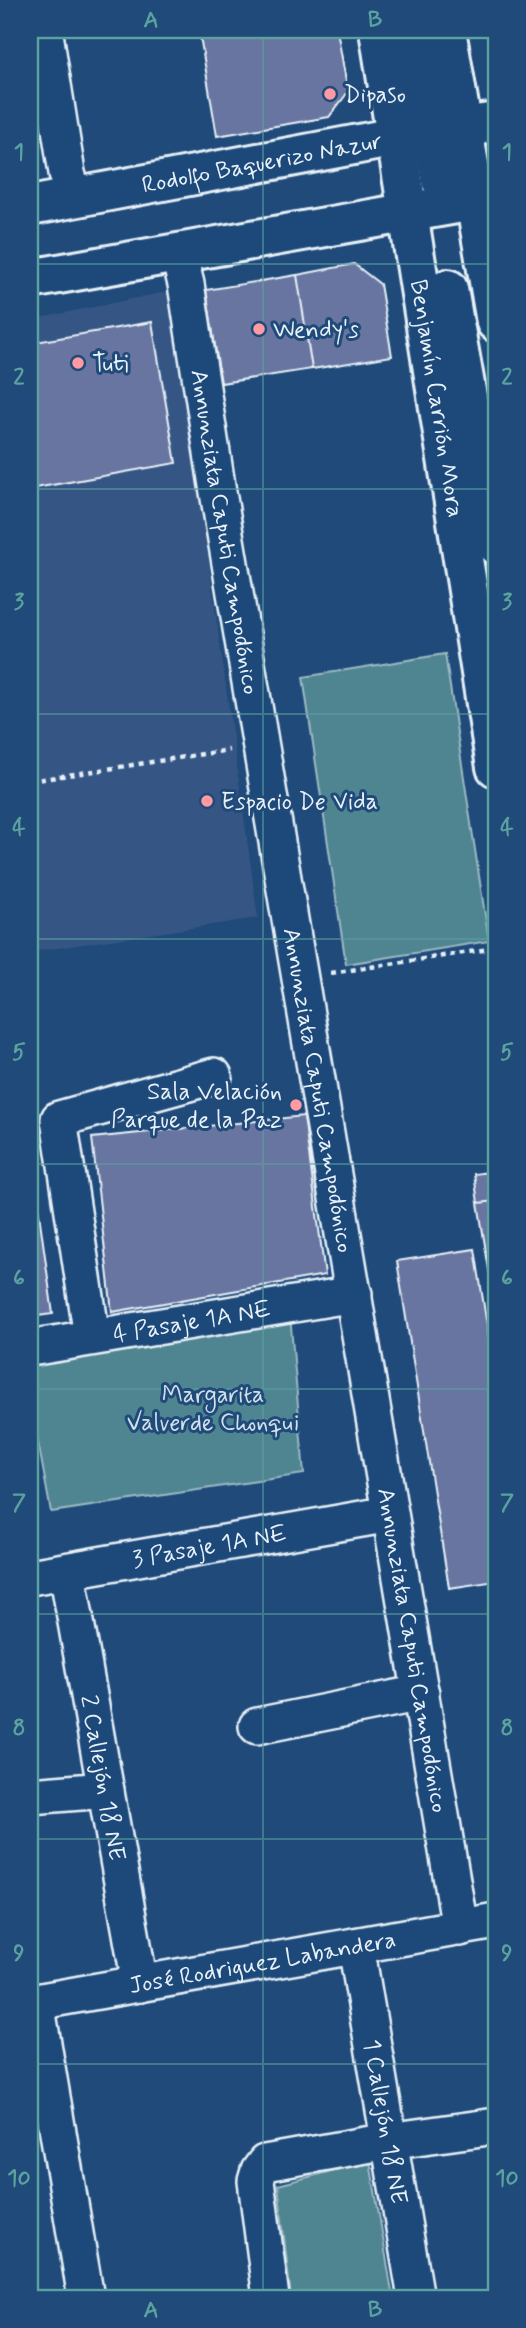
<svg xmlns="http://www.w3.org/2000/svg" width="526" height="2328" font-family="Mynerve,sans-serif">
<rect width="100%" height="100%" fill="#1f4a7a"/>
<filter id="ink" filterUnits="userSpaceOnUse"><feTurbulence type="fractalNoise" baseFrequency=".0143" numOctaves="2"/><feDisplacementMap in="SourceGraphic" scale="14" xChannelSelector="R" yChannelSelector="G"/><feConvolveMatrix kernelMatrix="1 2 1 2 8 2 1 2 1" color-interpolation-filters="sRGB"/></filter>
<g filter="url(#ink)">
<!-- built -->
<path fill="#355785" d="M171,291L258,918L30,952V320Z"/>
<!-- green -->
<path fill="#4f8491" stroke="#9cbac4" stroke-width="2" d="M445,654L489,941L346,964L303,677Z
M290,1315L304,1474L51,1512L30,1399V1359Z
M370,2161L393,2298H291L278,2185Z"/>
<!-- building -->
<path fill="#6874a0" stroke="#e8f1f8" stroke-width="2" d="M199,30H337L348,92L329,117L217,136Z
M496,34V78H494L488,35Z
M354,264L380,284L392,356L312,369L297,275Z
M297,275L312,369L221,383L206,290Z
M152,322L176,463L35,488L30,456V343Z
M304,1116L325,1275L112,1312L92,1138Z
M30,1149L53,1314L30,1317Z
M496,1171V1201L478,1203L474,1174Z
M496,1201V1312L478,1203Z
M475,1249L496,1383V1581L449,1588L397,1261Z"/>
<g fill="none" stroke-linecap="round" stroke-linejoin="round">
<defs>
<g id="minor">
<path d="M46,40L67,173L74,198"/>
<path id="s1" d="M178,252L186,284L218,492L460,1928"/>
<path d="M92,1337L59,1119L214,1076"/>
<path id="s2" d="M30,1348L354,1294"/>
<path id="s3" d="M67,1571L140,1984"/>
<path id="s4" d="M30,1577L390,1514"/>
<path d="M257,1726L421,1693"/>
<path d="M30,1796L106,1790"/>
<path id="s5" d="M356,1946L416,2298"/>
<path d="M36,2002L86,2298"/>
<path id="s6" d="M30,2003L496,1921"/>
<path d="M271,2298L256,2181L259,2171L265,2163L388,2141L496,2126"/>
</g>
<g id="major">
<path id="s7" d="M379,30L496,767"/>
<path d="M415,30L441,180L450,193L475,200"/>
<path d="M446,30L496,322"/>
<path id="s8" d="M30,206L396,137L496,122"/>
<path d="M30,279L496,197"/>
<path d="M448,289L491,532L496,545"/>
</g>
</defs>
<!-- minor casing -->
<use href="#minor" stroke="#e8f1f8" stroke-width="40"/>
<!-- major casing -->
<use href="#major" stroke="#e8f1f8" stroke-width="44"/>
<!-- path -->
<path stroke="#e8f1f8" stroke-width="4.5" stroke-dasharray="5 5" stroke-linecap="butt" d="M30,781L229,750
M331,973L496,948"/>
<!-- minor -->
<use href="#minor" stroke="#1f4a7a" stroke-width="35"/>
<!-- major -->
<use href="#major" stroke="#1f4a7a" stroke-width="38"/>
</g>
</g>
<!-- grid -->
<path fill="none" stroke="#5ba19e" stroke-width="2" stroke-opacity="0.55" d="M263,30V2298M30,264H496M30,489H496M30,714H496M30,939H496M30,1164H496M30,1389H496M30,1614H496M30,1839H496M30,2064H496"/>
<!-- markers -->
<g fill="#ff9aa2" stroke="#1f4a7a" stroke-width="2.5">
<circle cx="330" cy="94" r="7"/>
<circle cx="259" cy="329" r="7"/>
<circle cx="78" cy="363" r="7"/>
<circle cx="207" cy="801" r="7"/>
<circle cx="296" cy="1105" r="7"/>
</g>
<g text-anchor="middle" stroke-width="6" stroke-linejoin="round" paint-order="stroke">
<!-- poi labels -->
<g font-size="24" fill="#e8f1f8" stroke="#1f4a7a" text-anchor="start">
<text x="344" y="102">Dipaso</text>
<text x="273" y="337">Wendy's</text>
<text x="92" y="371">Tuti</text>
<text x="221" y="809">Espacio De Vida</text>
<text x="282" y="1099" text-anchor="end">Sala Velación<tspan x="282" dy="28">Parque de la Paz</tspan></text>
</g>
<!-- street labels -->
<g font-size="24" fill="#e8f1f8" stroke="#1f4a7a">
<text dy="8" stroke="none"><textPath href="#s8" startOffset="236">Rodolfo Baquerizo Nazur</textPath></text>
<text dy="8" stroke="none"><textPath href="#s7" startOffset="373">Benjamín Carrión Mora</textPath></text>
<text dy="8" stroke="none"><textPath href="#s1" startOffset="284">Annunziata Caputi Campodónico</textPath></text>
<text dy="8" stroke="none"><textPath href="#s1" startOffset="850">Annunziata Caputi Campodónico</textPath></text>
<text dy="8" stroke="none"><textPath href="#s2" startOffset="164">4 Pasaje 1A NE</textPath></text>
<text dy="8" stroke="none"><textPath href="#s4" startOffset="182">3 Pasaje 1A NE</textPath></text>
<text dy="8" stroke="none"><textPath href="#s1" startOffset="1418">Annunziata Caputi Campodónico</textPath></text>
<text dy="8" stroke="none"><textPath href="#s3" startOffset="210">2 Callejón 18 NE</textPath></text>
<text dy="8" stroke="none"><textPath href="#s6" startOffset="236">José Rodriguez Labandera</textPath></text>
<text dy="8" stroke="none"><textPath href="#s5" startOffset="178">1 Callejón 18 NE</textPath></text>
</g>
<!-- park labels -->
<g font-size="24" fill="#d1e1e9" stroke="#1f4a7a">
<text x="213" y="1402">Margarita<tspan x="213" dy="28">Valverde Chonqui</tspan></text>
</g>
</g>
<!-- margin -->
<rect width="526" height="2328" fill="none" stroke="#1f4a7a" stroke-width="77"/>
<rect x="38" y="38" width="450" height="2252" fill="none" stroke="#5ba19e" stroke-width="2.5"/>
<g font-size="23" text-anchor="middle" font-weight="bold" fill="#5ba19e">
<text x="151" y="27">A</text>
<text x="375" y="27">B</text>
<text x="19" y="159">1</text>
<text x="507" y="159">1</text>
<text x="19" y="384">2</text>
<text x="507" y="384">2</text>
<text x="19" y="609">3</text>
<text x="507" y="609">3</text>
<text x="19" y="834">4</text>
<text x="507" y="834">4</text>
<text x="19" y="1059">5</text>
<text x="507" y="1059">5</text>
<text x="19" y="1285">6</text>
<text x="507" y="1285">6</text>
<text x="19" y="1510">7</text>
<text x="507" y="1510">7</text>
<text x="19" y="1735">8</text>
<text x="507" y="1735">8</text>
<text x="19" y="1960">9</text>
<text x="507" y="1960">9</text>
<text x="19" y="2185">10</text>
<text x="507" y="2185">10</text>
<text x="151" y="2317">A</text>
<text x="375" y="2317">B</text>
</g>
</svg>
